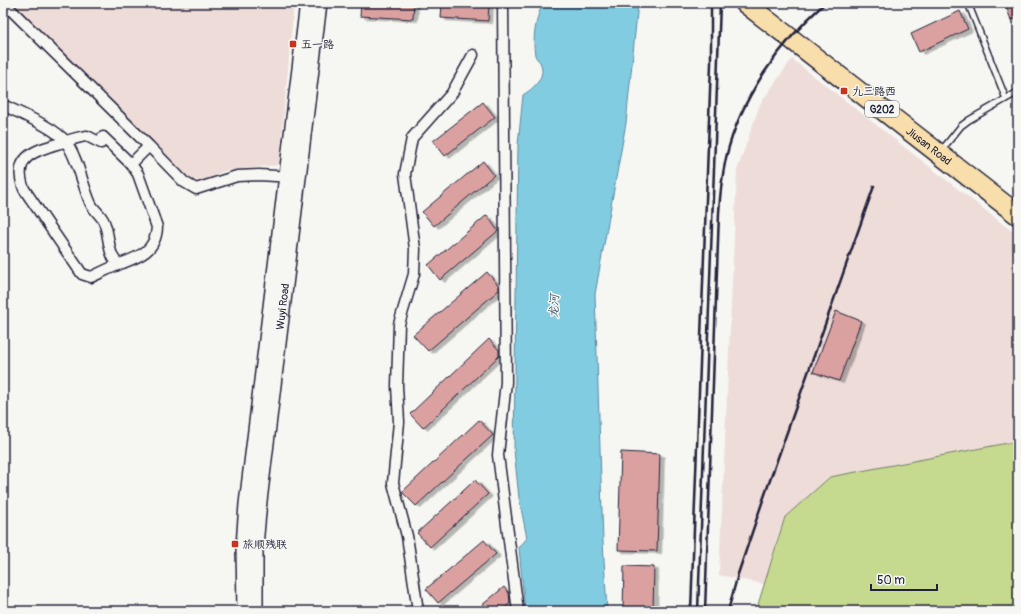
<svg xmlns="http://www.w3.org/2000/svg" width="1021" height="614" font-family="Pangolin,'LXGW WenKai TC',sans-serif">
<defs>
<filter id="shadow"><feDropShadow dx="4.5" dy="2.5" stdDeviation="0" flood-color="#0004"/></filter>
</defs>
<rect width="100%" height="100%" fill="#f6f6f2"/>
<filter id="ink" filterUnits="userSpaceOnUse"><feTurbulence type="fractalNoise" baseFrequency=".025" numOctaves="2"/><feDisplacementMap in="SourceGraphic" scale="8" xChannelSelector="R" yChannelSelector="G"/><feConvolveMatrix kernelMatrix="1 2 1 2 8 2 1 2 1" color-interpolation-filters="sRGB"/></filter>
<g filter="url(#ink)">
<!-- built -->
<path fill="#eedcd9" d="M8,3H294L279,165L224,171L207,180L187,181Z
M792,59L1018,236V441L830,477L785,517L764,584L719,575L737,171L760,104Z"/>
<!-- green -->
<path fill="#c5da8f" stroke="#747e65" d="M1018,441V611H756L785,517L830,477Z"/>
<!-- water -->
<path fill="#82cce2" stroke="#5c889f" d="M543,3H638L626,123L595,294L603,542L607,611H525L519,548L527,538L519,498L514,450L518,145L523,95C534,88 547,77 540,62C538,60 536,58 535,55C532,38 536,18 543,3Z"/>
<!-- building -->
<path fill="#dba1a0" stroke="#22223b" filter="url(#shadow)" d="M361,3H414L413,19L360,16Z
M442,3H489L488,21L441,18Z
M1005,3H1018V18L1011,20Z
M960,11L968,29L919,52L911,34Z
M483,102L495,117L445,156L433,141Z
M483,161L494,175L434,226L422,212Z
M487,215L498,231L440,280L428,265Z
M487,272L499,286V290L428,351L413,335Z
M836,311L861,321L839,381L813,372Z
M489,339L499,350V356L423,428L410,414Z
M479,420L493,435L416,506L402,492Z
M621,452L660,454L657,551L618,550Z
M475,480L488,494L430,547L417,533Z
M484,540L496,554L438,603L426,589Z
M624,566L654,567L653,611H623Z
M504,587L509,593L510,603L502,611H475Z"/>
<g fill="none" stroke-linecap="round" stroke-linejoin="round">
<defs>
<path id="lane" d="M968,3L1006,99
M941,151L961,126L969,120L1018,92"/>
<path id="street" d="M4,3L149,146
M503,3L506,382L498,455L518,611
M3,105C19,113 56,128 66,142C78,159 82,183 90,202C93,210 101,214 104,222C110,236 107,253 118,264
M87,136L101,143L103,137L131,164L138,174L157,227C156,251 139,257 120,264C110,268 100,273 91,277L82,274L24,189C12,158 33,151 57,144C67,141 77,137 87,136Z
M131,164L149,146L184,182L196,189L237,176L259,175L292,177
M418,611L407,536L393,483L399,422L397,386L399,324L414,274L415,249L405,174L412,138L452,93L473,55"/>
<g id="secondary">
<path d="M245,611L244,546L247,504L308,3"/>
<path id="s1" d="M255,611V546L259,501L319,3"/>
</g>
<g id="highway">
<path id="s2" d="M745,3L1018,215"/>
</g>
</defs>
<!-- lane casing -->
<use href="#lane" stroke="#22223b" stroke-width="8"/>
<!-- street casing -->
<use href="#street" stroke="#22223b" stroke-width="13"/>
<!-- secondary casing -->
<use href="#secondary" stroke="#22223b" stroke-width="18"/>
<!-- highway casing -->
<use href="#highway" stroke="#22223b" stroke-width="22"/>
<!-- lane -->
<use href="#lane" stroke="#f6f6f2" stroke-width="5"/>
<!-- street -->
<use href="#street" stroke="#f6f6f2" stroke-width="10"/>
<!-- secondary -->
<use href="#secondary" stroke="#f6f6f2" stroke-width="15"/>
<!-- highway -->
<use href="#highway" stroke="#f8deab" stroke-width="19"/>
<!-- rail -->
<path stroke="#22223b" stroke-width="2.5" d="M691,611L711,64V3
M698,611L720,3
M705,611L719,213C720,194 722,176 726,158C740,98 780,43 825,3
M728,611L738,574L763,500L874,186"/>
</g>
</g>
<!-- markers -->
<g fill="#c8321e" stroke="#f6f6f2" stroke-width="1.5">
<rect x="289" y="40" width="8" height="8" rx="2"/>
<rect x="840" y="87" width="8" height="8" rx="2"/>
<rect x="231" y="540" width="8" height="8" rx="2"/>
</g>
<g text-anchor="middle" stroke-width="3" stroke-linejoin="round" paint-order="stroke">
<!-- shield labels -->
<rect fill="#f6f6f2" stroke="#626272" stroke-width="1" x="865" y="101" width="34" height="16" rx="3"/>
<g font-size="10" font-weight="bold" fill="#22223b">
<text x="882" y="113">G202</text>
</g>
<!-- poi labels -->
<g font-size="11" fill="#22223b" stroke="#f6f6f2" text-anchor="start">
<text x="301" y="48">五一路</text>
<text x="852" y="95">九三路西</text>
<text x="243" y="548">旅顺残联</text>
</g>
<!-- street labels -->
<g font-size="11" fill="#22223b" stroke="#f6f6f2">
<text dy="4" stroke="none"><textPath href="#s2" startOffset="233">Jiusan Road</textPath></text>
<text dy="4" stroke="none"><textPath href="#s1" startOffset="306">Wuyi Road</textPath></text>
</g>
<!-- water labels -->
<g font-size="12" font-style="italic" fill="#3f556d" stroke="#f6f6f2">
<text transform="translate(554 306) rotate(-88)" y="4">龙河</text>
</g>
</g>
<!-- margin -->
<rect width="1021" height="614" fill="none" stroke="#f6f6f2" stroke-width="16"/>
<rect x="8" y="8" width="1005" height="598" fill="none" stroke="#22223b" stroke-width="1.5" filter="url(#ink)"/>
<!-- scale -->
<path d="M871 584v6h66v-6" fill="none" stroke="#22223b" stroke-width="2"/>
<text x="877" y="584" font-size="12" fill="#22223b" stroke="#f6f6f2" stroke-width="3" paint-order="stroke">50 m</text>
</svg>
